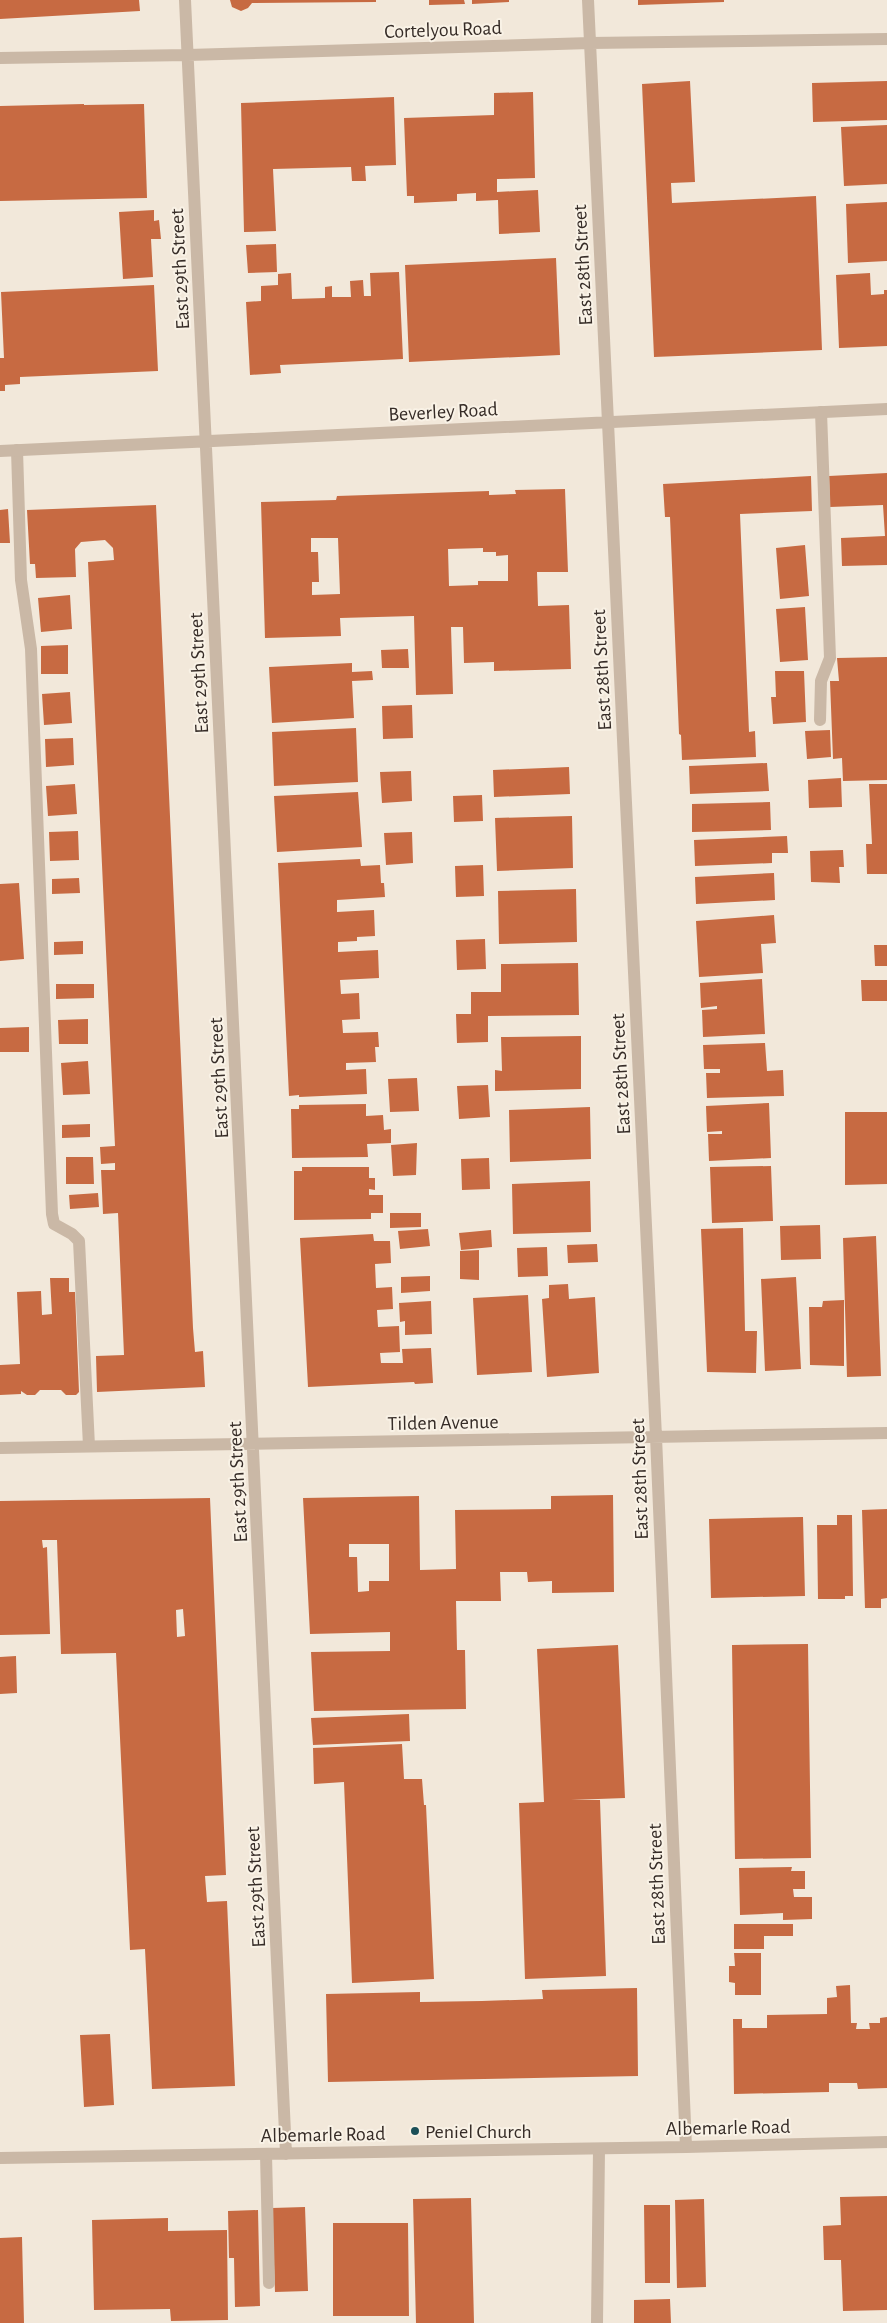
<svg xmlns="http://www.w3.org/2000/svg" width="887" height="2323" font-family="'Alegreya Sans',sans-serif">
<rect width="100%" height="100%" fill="#f2e8da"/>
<!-- building -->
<path fill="#c76a42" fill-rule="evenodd" d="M0,0H139L140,11L0,19Z
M230,0H376V2L252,3L248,8L241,11L232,7Z
M429,0H464L465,4L429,5Z
M472,0H509V2L472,4Z
M638,0H724V2L638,5Z
M690,81L695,182L671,183L672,203L816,196L822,350L654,357L642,84Z
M887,81V120L813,122L812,83Z
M533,92L535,178L497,179V192L538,190L540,232L499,234L498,200L476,201V193L457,194V201L414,203V196H407L404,118L494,115V93Z
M394,97L396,165L365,166L366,181H352L351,167L273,169L276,231L244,232L241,103Z
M84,104V105L144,104L147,198L0,201V106Z
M887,125V184L844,186L841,127Z
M887,202V261L848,263L846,204Z
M154,210V221L159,220L161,239H151L153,277L123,279L119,212Z
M276,244L277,272L248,273L246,245Z
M556,258L560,355L409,362L405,265Z
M399,272L403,359L280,365L281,373L250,375L246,302L261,301V286L278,285V274L291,273L292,299L325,298V287L332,286V297H351L350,281L363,280L364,296H371L370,273Z
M870,273L871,295L884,294V290H887V346L839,348L836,275Z
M154,285L158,371L20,377V384L5,385V391H0V358H4L1,292Z
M887,473V565L842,566L841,538L885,536L883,505L830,507L829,476Z
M811,476L812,511L740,514L749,732L755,731L756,757L682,760L681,735L679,734L670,517H665L663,484Z
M565,489L568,572H537L538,606L569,605L571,669L494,671V662L464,663L463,627H451L453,694L416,695L414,616L340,618L341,636L265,638L261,502L336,500L337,496L489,491V495L516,494L515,490ZM311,538H338L340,594L312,595V582H319L318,552H311ZM483,548V552H496V556L508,555V581H478V585L449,586L448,549Z
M156,505L193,1328L195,1352L203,1351L205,1387L97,1392L96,1356L124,1355L118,1213L103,1214L102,1191L101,1170H115V1163L101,1164L100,1147L115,1146L88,562L114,560L113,548L105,540L81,542L75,549L76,577L36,578L35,564H30L27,510Z
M8,509L10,543H0V510Z
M805,545L809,596L780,599L776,548Z
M70,595L72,629L41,632L38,598Z
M805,607L808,660L780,662L776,609Z
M68,645V674H41V646Z
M408,649L409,668H382L381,650Z
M887,657V780L843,781L842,758L833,759L830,681H839L837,658Z
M352,663V672L372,671L373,680L352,681L354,718L272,723L269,667Z
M775,671H804L806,722L773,724L771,697H776Z
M70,692L72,723L44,725L42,694Z
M412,705L413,738L383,739L382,706Z
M356,728L358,782L274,786L272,732Z
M830,730L831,757L807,759L805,731Z
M73,738L74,765L46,767L45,739Z
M767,763L769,791L690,794L689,766Z
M569,767L570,794L494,797L493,770Z
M411,771L412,801L382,803L380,772Z
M841,778L842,807L809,808L808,780Z
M75,784L77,814L48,816L46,786Z
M869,784H887V874H867L866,844H872Z
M358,792L362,847L277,852L274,796Z
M482,795L483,821L454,822L453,796Z
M770,802L771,830L692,832V804Z
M572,816L573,868L497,871L495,818Z
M78,831L79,860L50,861L49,832Z
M412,832L413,863L386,865L384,833Z
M787,836L788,853H772V863L695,866L694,840Z
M843,850L844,867H839L840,883L811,882L810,851Z
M360,859L361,866L380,865L381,883H384L385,897L337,900V912L374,910L375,936L357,937V941L338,942V952L378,950L379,978L340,980L341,994L359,993L360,1019L342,1020L343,1033L378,1032L379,1047H375L376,1062L346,1063V1070L366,1069L367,1094L299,1097V1095L289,1096L278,863Z
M483,865L484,896L456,897L455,866Z
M774,873L775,900L696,904L695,877Z
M79,878L80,893L52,894V879Z
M19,883L24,959L0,961V884Z
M576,889L577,942L499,944L498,891Z
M774,915L776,943L761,944L763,973L699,977L696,921Z
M485,939L486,969L457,970L456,940Z
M83,941V954L54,955V942Z
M874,945H887V966H875Z
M578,963L579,1015L488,1016V1042L457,1043L456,1014H471V992H501V964Z
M762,979L765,1034L703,1037L702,1010L717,1009V1006L701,1008L700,983Z
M861,980H887V1001H862Z
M56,984H94V998L56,999Z
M88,1019V1044H59L58,1020Z
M29,1027V1052H0V1028Z
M581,1036V1089L495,1091V1070L502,1071L501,1037Z
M765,1043L767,1071L783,1070L784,1096L707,1098L706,1073H720V1069H704L703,1045Z
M88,1061L90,1094L63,1095L61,1063Z
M417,1078L419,1111L390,1112L388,1079Z
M488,1085L490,1117L459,1119L457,1086Z
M769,1103L771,1158L709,1161L708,1134H722V1131L707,1132L706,1106Z
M366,1104V1116L383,1115L384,1130L391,1129V1143L367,1144L368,1157L292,1158L291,1109H299V1105Z
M590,1107L591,1159L510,1162L509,1110Z
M845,1112H887V1184L845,1185Z
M90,1124V1137L62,1138V1125Z
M417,1143L416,1175L393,1176L391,1145Z
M66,1157H93L94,1184H66Z
M489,1158L490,1189L462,1190L461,1159Z
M771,1166L773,1221L712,1223L710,1167Z
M302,1167H369V1178H375V1190L369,1189V1195H383V1213H371V1219L294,1220V1171H302Z
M590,1181L591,1232L513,1234L512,1184Z
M98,1193L99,1207L70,1209L69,1195Z
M390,1213H421V1227L390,1228Z
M820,1225L821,1259L781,1260L780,1226Z
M743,1228L745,1331H757L756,1373L707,1372L701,1229Z
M428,1229L430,1246L400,1249L398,1231Z
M491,1230L492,1247L461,1250L459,1233Z
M373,1234L374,1241H390L391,1263L375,1264L376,1288L392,1287L393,1309L377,1310L378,1327L399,1326L400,1352L380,1353L381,1363H403L402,1349L431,1348L433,1383L415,1384L414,1382L308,1387L300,1238Z
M876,1236L881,1376L847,1377L843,1238Z
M597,1244L598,1262L568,1263L567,1245Z
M547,1247L548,1276L518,1277L517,1248Z
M479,1250V1280L460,1279V1251Z
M430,1276V1291L401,1293V1277Z
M796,1277L801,1369L765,1371L761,1279Z
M50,1278H69V1292H75L79,1392L76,1395H66L61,1390H40L35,1395H27L21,1391V1394L0,1395V1365L20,1364L17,1292L41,1291L42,1315L52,1314Z
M568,1284L569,1299L595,1297L599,1373L547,1377L542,1299L549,1298V1285Z
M528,1295L532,1372L477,1375L473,1298Z
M844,1300V1366L810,1365L809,1307H822L823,1301Z
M431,1301L432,1334L405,1335V1321L400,1322L399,1303Z
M613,1495L614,1592L552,1593V1581L528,1582L527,1572H500L501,1601H456L457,1650H465L466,1709L314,1711L311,1652L390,1651V1632L310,1634L303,1498L419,1496L420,1570L456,1569L455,1510L551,1509V1496ZM349,1544H389V1581H369V1591L358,1592L357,1557H349Z
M210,1498L226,1875L205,1876L207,1902L227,1901L235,2086L152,2089L145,1949L130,1950L116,1653L61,1654L57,1540H42L43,1548L47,1547L50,1634L0,1635V1501ZM183,1609L185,1636L177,1637L176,1610Z
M887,1509V1598L881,1599V1608H865L862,1510Z
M837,1515H852L853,1596H845V1599H818L817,1525H837Z
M803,1517L805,1596L711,1598L709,1519Z
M808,1644L811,1858L735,1859L732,1645Z
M618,1645L625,1798L571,1800H600L606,1976L525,1979L519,1803L544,1802L537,1649Z
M16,1656L17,1693L0,1694V1657Z
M409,1714L410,1741L313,1745L311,1718Z
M402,1744L404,1779H422L424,1805H426L434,1979L352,1983L344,1782L314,1784L313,1748Z
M792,1867L791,1871H805V1889H793L794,1897H812V1919L783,1920V1913L740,1915L739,1868Z
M734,1924H793V1936H764V1949H734Z
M734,1953H761V1995H735V1983L729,1982V1966H735Z
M850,1985L851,2023H857L856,2029H870L869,2023H880V2018L887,2017V2088L858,2089L857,2083H829V2092L734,2094L733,2019H742V2028H767V2015L827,2014V1998L837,1997L836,1986Z
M637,1988L638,2076L328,2082L326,1994L420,1992V2002L482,2001L543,1999L542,1990Z
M110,2034L114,2105L84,2107L80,2035Z
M887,2196V2310L843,2311L841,2260H824L823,2226L841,2225L840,2197Z
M471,2198L474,2323H416L413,2199Z
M704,2199L706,2287L677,2288L675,2200Z
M644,2205H670V2283H645Z
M305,2207L308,2291L275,2292L272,2208Z
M258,2210L260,2306L235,2307L234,2258H229L228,2211Z
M168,2218V2231L227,2230L228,2320L171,2321L170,2309L94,2310L92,2220Z
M333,2223H408L409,2316H333Z
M22,2237L24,2323H0V2238Z
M670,2299L671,2323H634V2300Z"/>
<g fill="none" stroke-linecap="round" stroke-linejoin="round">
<!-- service -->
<path stroke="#cab8a6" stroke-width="12" d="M17,450L21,580L31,649L52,1214L54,1224L72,1234L79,1241L89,1446
M820,720L821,681L830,658L821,412
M266,2154L269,2283
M597,2323L599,2149"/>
<!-- minor -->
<path stroke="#cab8a6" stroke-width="12" d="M185,0L286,2154
M588,0L656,1437L686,2147
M0,58L188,55L590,43L887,39
M0,451L887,409
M0,1448L887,1433
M0,2158L686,2147L887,2142"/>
</g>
<!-- markers -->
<circle fill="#1c5058" stroke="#f9f2e6" stroke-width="2" cx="415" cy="2131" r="5"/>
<g text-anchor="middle" stroke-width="4" stroke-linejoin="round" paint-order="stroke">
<!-- street labels -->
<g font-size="20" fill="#362c27" stroke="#f9f2e6">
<text transform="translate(443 29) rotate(-2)" y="7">Cortelyou Road</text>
<text transform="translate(582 265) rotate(-93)" y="7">East 28th Street</text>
<text transform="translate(179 269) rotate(-93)" y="7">East 29th Street</text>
<text transform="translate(443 411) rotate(-3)" y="7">Beverley Road</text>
<text transform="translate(601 670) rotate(-93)" y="7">East 28th Street</text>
<text transform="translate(198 673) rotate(-93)" y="7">East 29th Street</text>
<text transform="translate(620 1074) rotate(-93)" y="7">East 28th Street</text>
<text transform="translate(218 1078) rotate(-93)" y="7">East 29th Street</text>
<text transform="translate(443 1422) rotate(-1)" y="7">Tilden Avenue</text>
<text transform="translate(639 1479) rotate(-92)" y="7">East 28th Street</text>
<text transform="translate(237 1482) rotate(-93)" y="7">East 29th Street</text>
<text transform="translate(656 1884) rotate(-92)" y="7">East 28th Street</text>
<text transform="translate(255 1887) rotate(-93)" y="7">East 29th Street</text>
<text transform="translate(728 2127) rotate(-1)" y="7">Albemarle Road</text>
<text transform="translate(323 2134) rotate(-1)" y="7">Albemarle Road</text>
</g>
<!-- poi labels -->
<g font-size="20" fill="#362c27" stroke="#f9f2e6" text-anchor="start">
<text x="425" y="2138">Peniel Church</text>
</g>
</g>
</svg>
